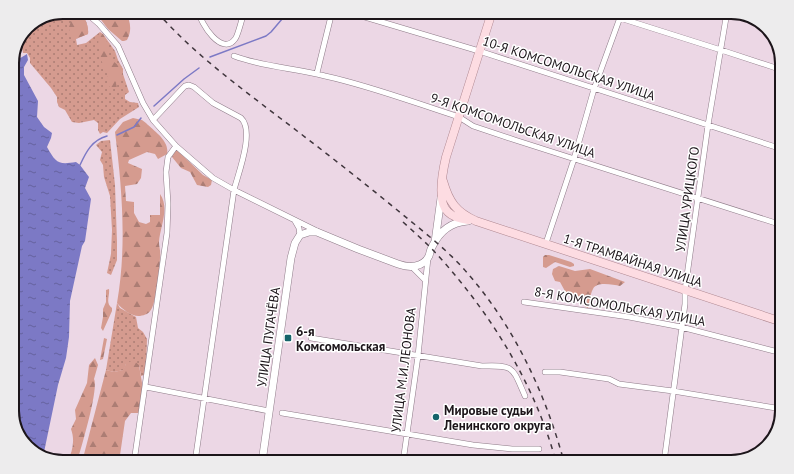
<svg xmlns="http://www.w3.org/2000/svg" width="794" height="474" font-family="'PT Sans',sans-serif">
<defs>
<pattern id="grass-dots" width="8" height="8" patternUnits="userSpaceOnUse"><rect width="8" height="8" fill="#d59b8f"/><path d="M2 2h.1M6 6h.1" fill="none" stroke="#ac7d74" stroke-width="1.8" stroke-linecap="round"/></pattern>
<pattern id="forest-firs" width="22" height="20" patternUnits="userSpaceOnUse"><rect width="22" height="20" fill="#d59b8f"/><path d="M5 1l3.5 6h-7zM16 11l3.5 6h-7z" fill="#ac7d74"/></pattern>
<pattern id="water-ripples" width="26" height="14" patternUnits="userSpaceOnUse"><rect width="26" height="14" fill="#7c79c5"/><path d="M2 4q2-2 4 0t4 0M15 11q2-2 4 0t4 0" fill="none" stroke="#65629f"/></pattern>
</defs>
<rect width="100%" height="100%" fill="#ecd7e5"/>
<!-- grass -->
<path fill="url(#grass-dots)" d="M63,12C67,12 72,11 76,12C85,14 89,26 88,34L76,39L77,45L86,43L100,32L103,34L115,51L118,60L123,69V74L129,92L125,95V99L130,102L138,103L139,107L120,119L107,133L103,132L100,134L98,130V123L94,120L79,123L72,122L65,110L59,107L57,102V97L51,88L30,63V58L27,53H23L22,48H17L27,27Z
M110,140L115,185L117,242V260L111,275L107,273L111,254L112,230L110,196L104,177L103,165L100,160L102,152L96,145L101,141Z
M117,303L120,308L136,317L138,328L143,332L147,339L146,369L144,375L141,376L139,365L126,364L124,370L114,372L106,370Z"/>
<!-- forest -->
<path fill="url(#forest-firs)" d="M67,12C69,12 74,11 77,12C85,15 89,27 88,34L75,39L70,37L69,27L72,19Z
M95,12H125C131,21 132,31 127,40L124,41H122L108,29Z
M100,34H103L107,42L109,58L123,69L121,79L116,83L117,89H111C106,80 108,83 107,74C107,70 103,66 102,62C100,54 96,42 100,34Z
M133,118L142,120L146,123C154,131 170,141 167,154L158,159L155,154L147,152L129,160L128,163L142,169L141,178L137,184L125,186L126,201L134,202V213L139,222L146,224L150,222V215H160V194C170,208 160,227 159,242C159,247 161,252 160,257C160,266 156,301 152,308C149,314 145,315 140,316C132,317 122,309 117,303C127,246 122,188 115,132L123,122Z
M175,151H178L203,175L212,180L211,185L208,187L197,185L190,172L181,168L172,157Z
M545,255H549L571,262L574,264V266L570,267L555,262L546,268L543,267V257Z
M559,266L575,271L590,269L625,282L620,286C613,285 597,281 593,289C590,294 590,302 588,308L585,307L584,300L578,296L571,295L566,293L560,282L555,281L552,274L553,269Z
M109,289C110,296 105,303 112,308V311L103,331L101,328L103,317V309L106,302V290Z
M104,338L107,339L103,359L100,360Z
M95,358L98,365L94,379C99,389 81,448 77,462H67C73,451 75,440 71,429L76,419L75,410L87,383L89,365Z
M133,360L139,365L143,389L139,413H131L125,421L119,462H82L106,370L114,372L123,370L126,364Z"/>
<!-- water -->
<path fill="url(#water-ripples)" d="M27,54L28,60L24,67V75L38,101L37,117L44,127L52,133L51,138L47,147C56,163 58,165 76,162L80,165L89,177L85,188L91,199L85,241L82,246L70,301L69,337L66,358L58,385L43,457L37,455L19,437L12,414V60H17Z"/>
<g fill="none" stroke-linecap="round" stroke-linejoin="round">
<!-- stream -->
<path stroke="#7c79c5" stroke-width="1.5" d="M210,57L266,36L271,32L288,12
M154,106L184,79L199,68
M117,135L134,127L141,118
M80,165C86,152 92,140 107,136"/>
<defs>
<path id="minor" d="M85,12L99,24L118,46L143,103L153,120L176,146L213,178L234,190L317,231
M199,12C200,23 222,57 235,39C238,36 242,18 244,12
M348,12L479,51L782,149
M601,12L721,50L782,70
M234,56C263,67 295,68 325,76C371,86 415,103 459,117L473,126L515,140L782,225
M317,73L332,12
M153,120L182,89L185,86L189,85L194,87L213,103L241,118C255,131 238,174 234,190L195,462
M295,221L299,228L300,235
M546,243L574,159L594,89L622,12
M411,266L425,280
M524,302L629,317L681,327L782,353
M311,338L482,366C515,365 512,367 525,396
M545,372H560L609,379L619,384L673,391L782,409
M146,387L269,411
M282,413L473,445L512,449H539
M586,461L592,462
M134,462L167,233L168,204L166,172L168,157L176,146
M403,462L418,356L428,258
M664,462L685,304V290L708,125L727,12"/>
<path id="secondary" d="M435,242L441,198
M262,462L291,258L295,243L300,235L309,232H317L358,249L398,264C409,268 423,268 429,256C430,253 430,250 432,247C439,232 451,222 468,221"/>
<path id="primary" d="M443,181C449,202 456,212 476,221L782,322
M468,220C461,219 453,217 448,212C436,202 443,170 446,157L492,12"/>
</defs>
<!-- minor casing -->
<use href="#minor" stroke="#8e7b88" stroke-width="6"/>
<!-- secondary casing -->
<use href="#secondary" stroke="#8e7b88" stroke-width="8"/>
<!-- primary casing -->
<use href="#primary" stroke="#ae8790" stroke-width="9"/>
<!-- minor -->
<use href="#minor" stroke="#fff" stroke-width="5"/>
<!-- secondary -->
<use href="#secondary" stroke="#fff" stroke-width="7"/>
<!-- primary -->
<use href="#primary" stroke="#fddce2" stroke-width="8"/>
<!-- rail -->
<path stroke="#40363d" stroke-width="1.5" stroke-dasharray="5 5" stroke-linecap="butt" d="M157,12C193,53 237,85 280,118C321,149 362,181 402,214C425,233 450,252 469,275C515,328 546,395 564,462
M403,222C413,231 423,240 432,249C488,309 535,383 556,462"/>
</g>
<!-- markers -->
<g fill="#15646a" stroke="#fff" stroke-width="1.5">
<rect x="284" y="334" width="8" height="8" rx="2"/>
<circle cx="436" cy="417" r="4"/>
</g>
<g text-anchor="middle" stroke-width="3" stroke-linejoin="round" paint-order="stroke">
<!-- street labels -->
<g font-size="13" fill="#1c151a" stroke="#fff">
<text transform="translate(569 68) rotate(18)" y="5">10-Я КОМСОМОЛЬСКАЯ УЛИЦА</text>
<text transform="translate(513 125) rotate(19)" y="5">9-Я КОМСОМОЛЬСКАЯ УЛИЦА</text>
<text transform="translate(687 199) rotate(-82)" y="5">УЛИЦА УРИЦКОГО</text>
<text transform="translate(633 260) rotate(18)" y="5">1-Я ТРАМВАЙНАЯ УЛИЦА</text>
<text transform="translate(620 306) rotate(10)" y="5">8-Я КОМСОМОЛЬСКАЯ УЛИЦА</text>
<text transform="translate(268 337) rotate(-82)" y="5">УЛИЦА ПУГАЧЁВА</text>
<text transform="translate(403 370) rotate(-83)" y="5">УЛИЦА М.И.ЛЕОНОВА</text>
</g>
<!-- poi labels -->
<g font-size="13" font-weight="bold" fill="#1c151a" stroke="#fff" text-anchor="start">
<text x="296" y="336">6-я<tspan x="296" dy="15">Комсомольская</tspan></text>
<text x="444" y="415">Мировые судьи<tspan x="444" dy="15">Ленинского округа</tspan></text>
</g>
</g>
<!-- crop -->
<path d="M0 0H794V474H0ZM63 19H731A44 44 0 0 1 775 63V411A44 44 0 0 1 731 455H63A44 44 0 0 1 19 411V63A44 44 0 0 1 63 19Z" fill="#edeced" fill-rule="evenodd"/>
<path fill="none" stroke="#1c151a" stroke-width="2" d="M63 19H731A44 44 0 0 1 775 63V411A44 44 0 0 1 731 455H63A44 44 0 0 1 19 411V63A44 44 0 0 1 63 19Z"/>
</svg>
